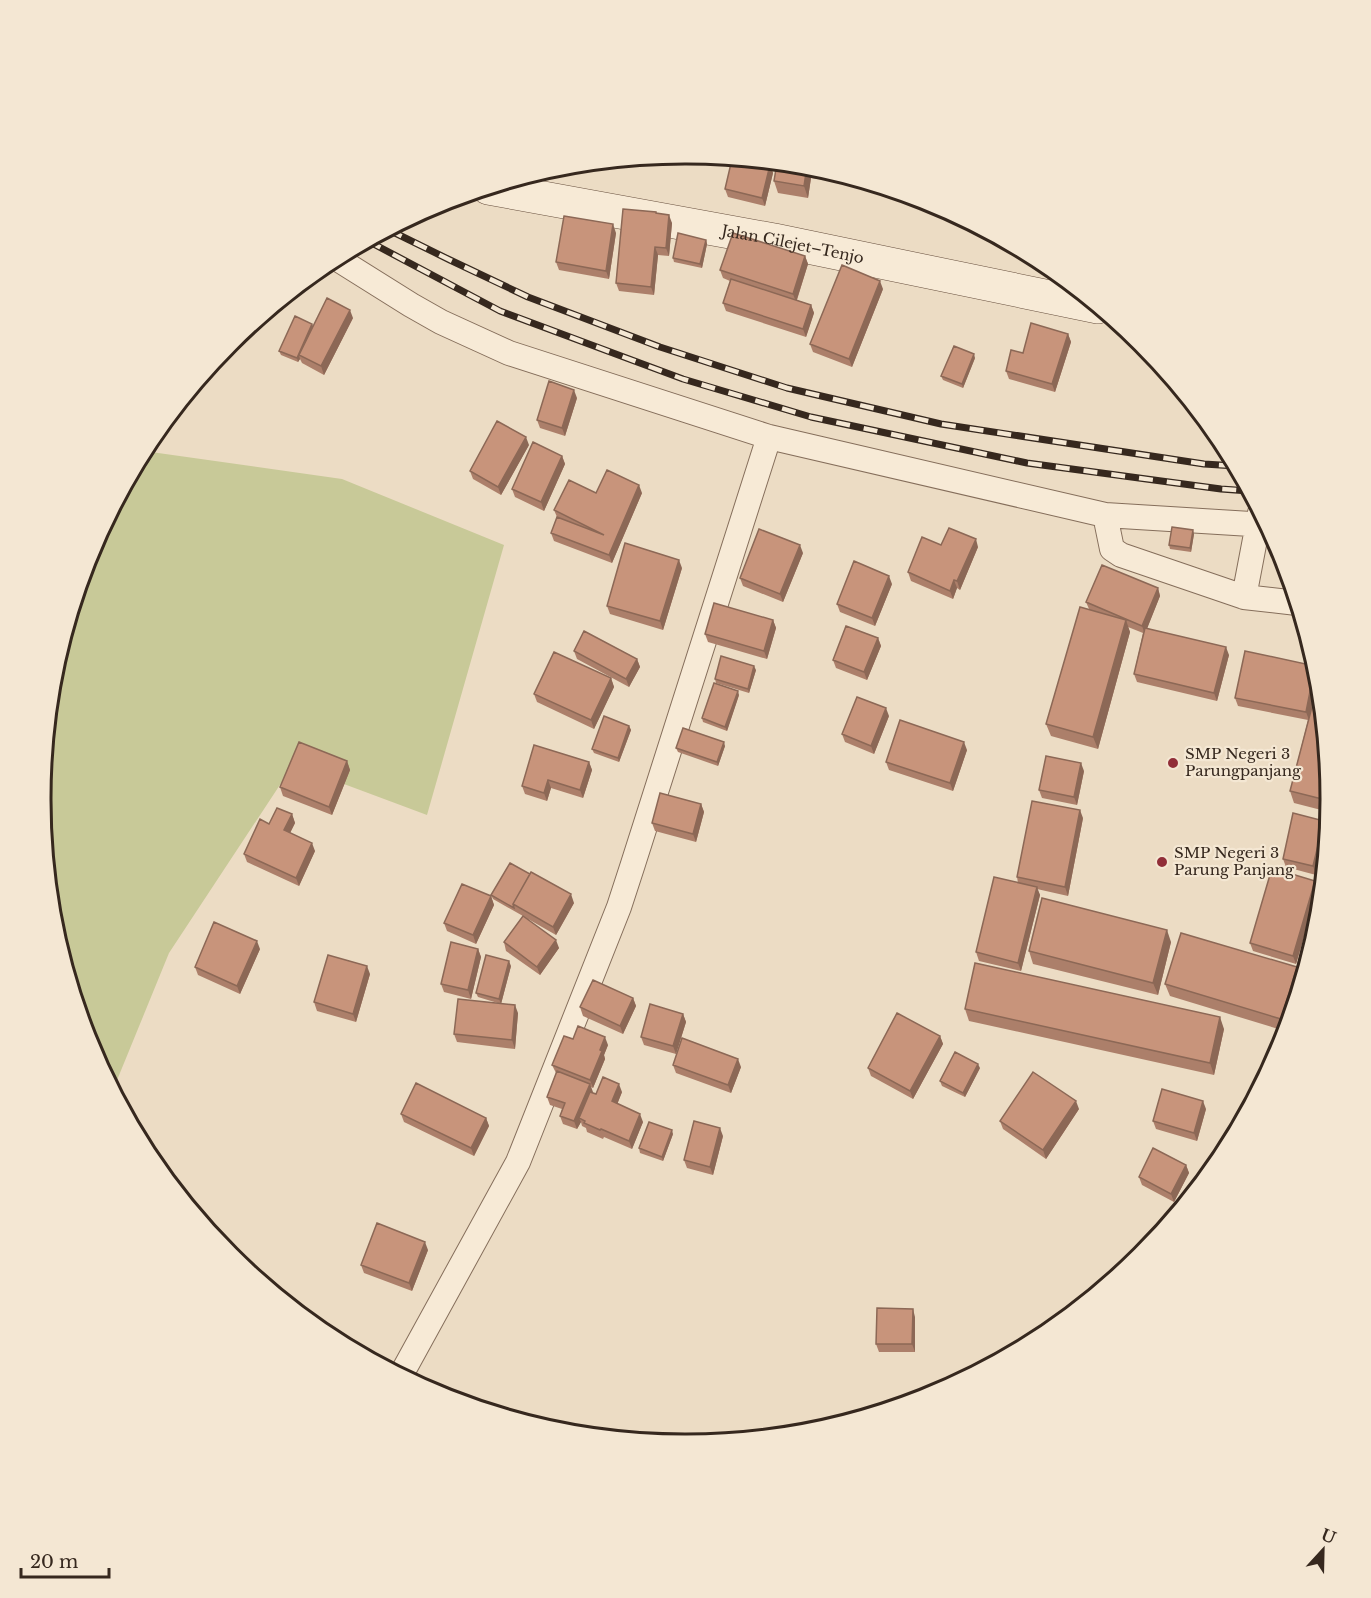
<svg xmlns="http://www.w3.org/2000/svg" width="1371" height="1598" font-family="'Libre Baskerville',serif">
<rect width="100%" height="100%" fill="#ecdcc4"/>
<!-- green -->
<path fill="#c8c998" d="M144,451L342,479L504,545L427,815L293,765L169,953L113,1090L89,1046L53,924L41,799L53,673L90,552Z"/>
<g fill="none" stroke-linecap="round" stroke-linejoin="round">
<defs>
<path id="street" d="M336,258L411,305L441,322L509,353L769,437L1105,515L1267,525
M1105,515L1112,549L1121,555L1244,597L1297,603
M1244,597L1260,513
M401,1375L518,1162L619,907L633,864L769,437"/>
<g id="secondary">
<path id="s1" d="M488,188L774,240L1098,307"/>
</g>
</defs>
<!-- street casing -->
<use href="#street" stroke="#856e5b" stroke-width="26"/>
<!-- secondary casing -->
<use href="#secondary" stroke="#674f3e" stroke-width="34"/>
<!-- street -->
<use href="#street" stroke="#f7ead6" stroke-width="24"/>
<!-- secondary -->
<use href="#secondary" stroke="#f7ead6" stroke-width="33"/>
<defs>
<path id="rail" d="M389,230L450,260L528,297L660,347L787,388L941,424L1204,464L1236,466
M368,241L500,311L683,379L811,417L1027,463L1221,489L1249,491"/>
</defs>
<!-- rail casing -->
<use href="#rail" stroke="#36281e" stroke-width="7"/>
<!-- rail -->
<use href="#rail" stroke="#f4e7d3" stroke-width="4.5" stroke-dasharray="14" stroke-linecap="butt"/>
</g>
<!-- wall -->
<path fill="#ac7f6a" d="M777,163L812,166L856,180L855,184L811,178L808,198L778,193L774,181Z
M770,165L773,173L765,206L728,197L725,189Z
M656,212L657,213L672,223L669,256L658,255L654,295L619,291L616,283Z
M616,233L609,279L559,270L556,262Z
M706,240L707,244L702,268L674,262L673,258Z
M805,256L808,264L797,300L811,305L814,313L806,337L726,311L723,303L730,281L723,278L720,270Z
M883,289L852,367L813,352L810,344Z
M353,318L324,375L302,363L300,359L298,362L281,355L279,351L313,326Z
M1068,334L1071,342L1055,392L1009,379L1006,371L1023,353Z
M975,358L963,388L943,380L941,376Z
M577,398L565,436L540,428L537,420Z
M529,445L501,495L473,479L470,471Z
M562,456L565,464L544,511L515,497L512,489Z
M596,493H642L612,563L554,541L551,533L557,517L554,510Z
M1194,534L1191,552L1170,549L1169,545Z
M941,545L978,547L960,590L957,588L953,599L911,581L908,572Z
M803,553L783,602L743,586L740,578Z
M682,568L663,630L610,614L607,606Z
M892,584L875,626L840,612L837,604Z
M1158,588L1160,596L1147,628L1229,655L1217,701L1137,682L1134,674L1143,633L1128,627L1130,632L1098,749L1051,736L1046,724L1089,609L1086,602Z
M773,620L776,628L767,659L708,642L705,634Z
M878,638L881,646L867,680L836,668L833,660Z
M574,651L637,659L640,667L629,687L577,659Z
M756,670L749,693L716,683L715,679Z
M1318,674L1310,714L1330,799L1329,812L1294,803L1290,791L1308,720L1238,706L1235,698Z
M611,678L614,687L594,729L537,702L534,694Z
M739,695L727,731L703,722L702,718Z
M889,716L874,754L845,742L842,734Z
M629,726L631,730L619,762L594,753L592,749Z
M725,746L718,766L678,752L676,748Z
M967,750L953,791L889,770L886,762Z
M347,761L350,770L332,815L283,796L280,787Z
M589,762L592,770L583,798L551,788L547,801L525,794L522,786Z
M1084,771L1077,805L1042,798L1039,790Z
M701,804L704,812L696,842L655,831L652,823Z
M292,814L295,823L290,833L315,851L299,886L247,862L244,854L269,824Z
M1083,818L1068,896L1037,889L1040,895L1021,971L979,961L976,952L1018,883L1017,877Z
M1324,821L1326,829L1316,875L1286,867L1283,859Z
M1318,889V925L1285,1031L1170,996L1165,984L1297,967L1313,906L1296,964L1253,951L1250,943Z
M491,895L574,903L556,935L528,919L559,948L540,975L506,951L504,942L523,916L493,899Z
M491,896L494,905L476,944L447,931L444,923Z
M1171,942L1158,995L1033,964L1029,951Z
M260,949L240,994L198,975L195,967Z
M478,949L481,957L471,999L444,992L441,984Z
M511,966L501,1004L478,997L476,993Z
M370,974L356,1022L317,1011L314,1002Z
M633,998L636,1006L623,1034L583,1016L580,1007Z
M965,1009L1224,1029L1214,1075L969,1021Z
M518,1013L515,1049L457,1042L454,1034Z
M683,1014L686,1022L676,1054L644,1045L641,1037Z
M940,1036L943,1044L913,1099L871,1076L868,1068Z
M573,1039L608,1045L604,1055L605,1059L593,1088L591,1087L592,1093L596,1094L622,1092L617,1104L643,1122L632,1149L604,1137L603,1139L587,1132L586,1128L582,1126L581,1122L577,1129L563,1124L560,1116L562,1109L550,1105L547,1097L556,1073L552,1065Z
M673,1065L741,1067L731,1093L676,1073Z
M980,1068L965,1097L942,1086L940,1081Z
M1079,1109L1046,1159L1003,1129L1000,1121Z
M1206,1109L1197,1141L1156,1129L1153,1121Z
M401,1114L486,1118L489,1126L474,1156L404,1122Z
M673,1134L663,1161L640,1153L639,1148Z
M723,1136L713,1175L687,1168L684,1160Z
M1186,1165L1189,1173L1174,1202L1142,1185L1139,1177Z
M428,1250L412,1291L364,1273L361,1265Z
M915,1317V1352H879L876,1344Z"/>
<!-- shaded-wall -->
<path fill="#8c6856" d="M770,165L773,173L765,206L762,198Z
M807,166L811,178L808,198L804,186Z
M669,215L672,223L669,256L666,248Z
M613,224L616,233L609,279L606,271Z
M706,240L707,244L702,268L700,264Z
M655,247L658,255L654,295L651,287Z
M805,256L808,264L796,302L793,294Z
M880,281L883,289L852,367L849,359Z
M811,305L814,313L806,337L803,329Z
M350,310L353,318L324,375L321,366Z
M312,324L314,328L299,355L300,359L298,362L297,358Z
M1068,334L1071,342L1055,392L1052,384Z
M974,354L975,358L963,388L962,384Z
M574,390L577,398L565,436L562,428Z
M526,437L529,445L501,495L498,487Z
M562,456L565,464L544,511L541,502Z
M639,485L642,493L612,563L609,555Z
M1193,530L1194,534L1191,552L1190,548Z
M976,539L978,547L960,590L957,581Z
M800,545L803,553L783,602L780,594Z
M679,560L682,568L663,630L660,621Z
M889,576L892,584L875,626L872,618Z
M954,580L957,588L953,599L950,591Z
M1158,588L1160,596L1145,634L1142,626Z
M773,620L776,628L767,659L764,651Z
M1126,620L1130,632L1098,749L1093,737Z
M878,638L881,646L867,680L864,672Z
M1226,647L1229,655L1217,701L1214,693Z
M637,659L640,667L629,687L626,679Z
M754,666L756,670L749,693L748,689Z
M1315,666L1318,674L1309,720L1306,712Z
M611,678L614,687L594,729L591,720Z
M738,691L739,695L727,731L725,727Z
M886,708L889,716L874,754L871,746Z
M629,726L631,730L619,762L618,758Z
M724,742L725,746L718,766L717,762Z
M964,742L967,750L953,791L950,783Z
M347,761L350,770L332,815L329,807Z
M589,762L592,770L583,798L580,790Z
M1081,763L1084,771L1077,805L1074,797Z
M548,780L551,788L547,801L544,793Z
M701,804L704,812L696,842L693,834Z
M1080,810L1083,818L1068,896L1065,887Z
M292,814L295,823L287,839L284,830Z
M1324,821L1326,829L1316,875L1313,866Z
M312,843L315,851L299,886L296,878Z
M1315,881L1318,889L1296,964L1293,956Z
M1037,887L1040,895L1021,971L1018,963Z
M571,894L574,903L556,935L553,927Z
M491,896L494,905L476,944L473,935Z
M1167,930L1171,942L1158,995L1153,983Z
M556,940L559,948L540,975L537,967Z
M257,941L260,949L240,994L237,986Z
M478,949L481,957L471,999L468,990Z
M509,961L511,966L501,1004L499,999Z
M367,966L370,974L356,1022L353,1014Z
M1297,967L1301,979L1285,1031L1281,1019Z
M633,998L636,1006L623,1034L620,1026Z
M515,1005L518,1013L515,1049L512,1040Z
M683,1014L686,1022L676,1054L673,1046Z
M1220,1017L1224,1029L1214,1075L1210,1063Z
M940,1036L943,1044L913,1099L910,1091Z
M605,1037L608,1045L604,1055L605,1059L593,1088L590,1080L600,1050Z
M738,1059L741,1067L731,1093L728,1085Z
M978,1064L980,1068L965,1097L963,1093Z
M590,1084L593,1092L581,1119L579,1118L581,1122L577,1129L574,1121Z
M619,1084L622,1092L615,1110L612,1101Z
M1076,1101L1079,1109L1046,1159L1043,1150Z
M1203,1101L1206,1109L1197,1141L1194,1133Z
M640,1114L643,1122L632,1149L629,1141Z
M486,1118L489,1126L474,1156L471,1148Z
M720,1128L723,1136L713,1175L710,1167Z
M672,1130L673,1134L663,1161L662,1157Z
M1186,1165L1189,1173L1174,1202L1171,1194Z
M425,1242L428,1250L412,1291L409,1283Z
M913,1309L915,1317V1352L912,1344Z"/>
<!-- building -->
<path fill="#c8947b" stroke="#8c6856" stroke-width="1.5" d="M732,159L753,161L770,165L762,198L725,189Z
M777,163L812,166L814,167L807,166L804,186L774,181Z
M623,209L656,212V213L669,215L666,248L655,247L651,287L616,283Z
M564,216L613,224L606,271L556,262Z
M678,233L706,240L700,264L673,258Z
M733,233L805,256L793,294L720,270Z
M842,265L880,281L849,359L810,344Z
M731,279L811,305L803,329L723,303Z
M327,298L350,310L321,366L299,355Z
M295,316L312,324L297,358L279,351Z
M1031,323L1068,334L1052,384L1006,371L1011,350L1023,353Z
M954,346L974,354L962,384L941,376Z
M549,381L574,390L562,428L537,420Z
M497,421L526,437L498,487L470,471Z
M533,442L562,456L541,502L512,489Z
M607,470L639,485L609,555L551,533L557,517L604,535L554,510L569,480L596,493Z
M1172,527L1193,530L1190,548L1169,545Z
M949,528L976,539L957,581L954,580L950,591L908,572L922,537L941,545Z
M759,529L800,545L780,594L740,578Z
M625,543L679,560L660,621L607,606Z
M854,561L889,576L872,618L837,604Z
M1102,565L1158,588L1142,626L1086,602Z
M714,603L773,620L764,651L705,634Z
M1080,607L1126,620L1093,737L1046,724Z
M846,626L878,638L864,672L833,660Z
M1145,628L1226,647L1214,693L1134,674Z
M584,631L637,659L626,679L574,651Z
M1245,651L1315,666L1306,712L1235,698Z
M554,652L611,678L591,720L534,694Z
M721,656L754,666L748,689L715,679Z
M1319,680L1330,799V801L1290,791Z
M714,683L738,691L725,727L702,718Z
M857,697L886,708L871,746L842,734Z
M604,716L629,726L618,758L592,749Z
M900,720L964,742L950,783L886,762Z
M683,728L724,742L717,762L676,748Z
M299,742L347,761L329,807L280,787Z
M534,745L589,762L580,790L548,780L544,793L522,786Z
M1046,756L1081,763L1074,797L1039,790Z
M660,793L701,804L693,834L652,823Z
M1032,801L1080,810L1065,887L1017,877Z
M277,808L292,814L284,830L312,843L296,878L244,854L260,819L269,824Z
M1293,813L1324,821L1313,866L1283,859Z
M510,863L530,874L513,904L514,908L491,895Z
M1324,866L1318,925L1304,971L1297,967L1281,1019L1165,984L1181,933L1297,967Z
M1272,868L1315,881L1293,956L1250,943Z
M531,872L571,894L553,927L513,904Z
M994,877L1037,887L1018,963L976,952Z
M462,884L491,896L473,935L444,923Z
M1042,898L1167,930L1153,983L1029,951Z
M523,916L556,940L537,967L504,942Z
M214,922L257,941L237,986L195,967Z
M451,942L478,949L468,990L441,984Z
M328,955L367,966L353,1014L314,1002Z
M486,955L509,961L499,999L476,993Z
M975,963L1220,1017L1210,1063L965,1009Z
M593,980L633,998L620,1026L580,1007Z
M458,999L515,1005L512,1040L454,1034Z
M650,1004L683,1014L673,1046L641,1037Z
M897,1013L940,1036L910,1091L868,1068Z
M578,1026L605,1037L600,1050L602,1051L590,1080L552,1065L564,1036L573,1039Z
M682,1038L738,1059L728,1085L673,1065Z
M955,1052L978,1064L963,1093L940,1081Z
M557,1071L590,1084L574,1121L560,1116L565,1103L547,1097Z
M1033,1072L1076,1101L1043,1150L1000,1121Z
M603,1077L619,1084L612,1101L640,1114L629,1141L601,1129L600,1130L584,1123L585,1121L579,1118L590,1092L596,1094Z
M416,1083L486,1118L471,1148L401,1114Z
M1162,1089L1203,1101L1194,1133L1153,1121Z
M1249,1091L1256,1094L1239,1126L1234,1124Z
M694,1121L720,1128L710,1167L684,1160Z
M649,1122L672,1130L662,1157L639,1148Z
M1153,1148L1186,1165L1171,1194L1139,1177Z
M377,1223L425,1242L409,1283L361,1265Z
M877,1308L913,1309L912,1344H876Z"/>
<!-- markers -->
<g fill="#912e38" stroke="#f4e7d3" stroke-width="2">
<circle cx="1173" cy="763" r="6"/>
<circle cx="1162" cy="862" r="6"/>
</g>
<g text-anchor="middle" stroke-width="4.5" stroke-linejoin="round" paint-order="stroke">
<!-- street labels -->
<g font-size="15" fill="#36281e" stroke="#f4e7d3">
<text dy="5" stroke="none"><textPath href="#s1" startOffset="310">Jalan Cilejet–Tenjo</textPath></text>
</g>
<!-- poi labels -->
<g font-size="15" fill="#36281e" stroke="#f4e7d3" text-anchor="start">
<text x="1185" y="759">SMP Negeri 3<tspan x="1185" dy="17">Parungpanjang</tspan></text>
<text x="1174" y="858">SMP Negeri 3<tspan x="1174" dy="17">Parung Panjang</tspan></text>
</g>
</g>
<!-- crop -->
<path d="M0 0H1371V1598H0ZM685 164H686A634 634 0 0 1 1320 798V800A634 634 0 0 1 686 1434H685A634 634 0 0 1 51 800V798A634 634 0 0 1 685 164Z" fill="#f4e7d3" fill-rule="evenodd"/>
<path fill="none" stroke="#36281e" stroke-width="3" d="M685 164H686A634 634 0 0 1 1320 798V800A634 634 0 0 1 686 1434H685A634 634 0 0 1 51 800V798A634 634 0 0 1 685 164Z"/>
<!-- north arrow -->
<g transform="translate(1323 1550) rotate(22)" stroke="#f4e7d3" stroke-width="4.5" paint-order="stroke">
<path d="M0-4.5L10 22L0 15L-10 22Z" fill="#36281e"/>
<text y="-9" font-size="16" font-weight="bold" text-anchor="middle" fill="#36281e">U</text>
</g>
<!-- scale -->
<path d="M21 1568v9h88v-9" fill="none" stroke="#36281e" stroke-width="3"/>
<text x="30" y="1568" font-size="18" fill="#36281e" stroke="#f4e7d3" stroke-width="4.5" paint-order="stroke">20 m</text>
</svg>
